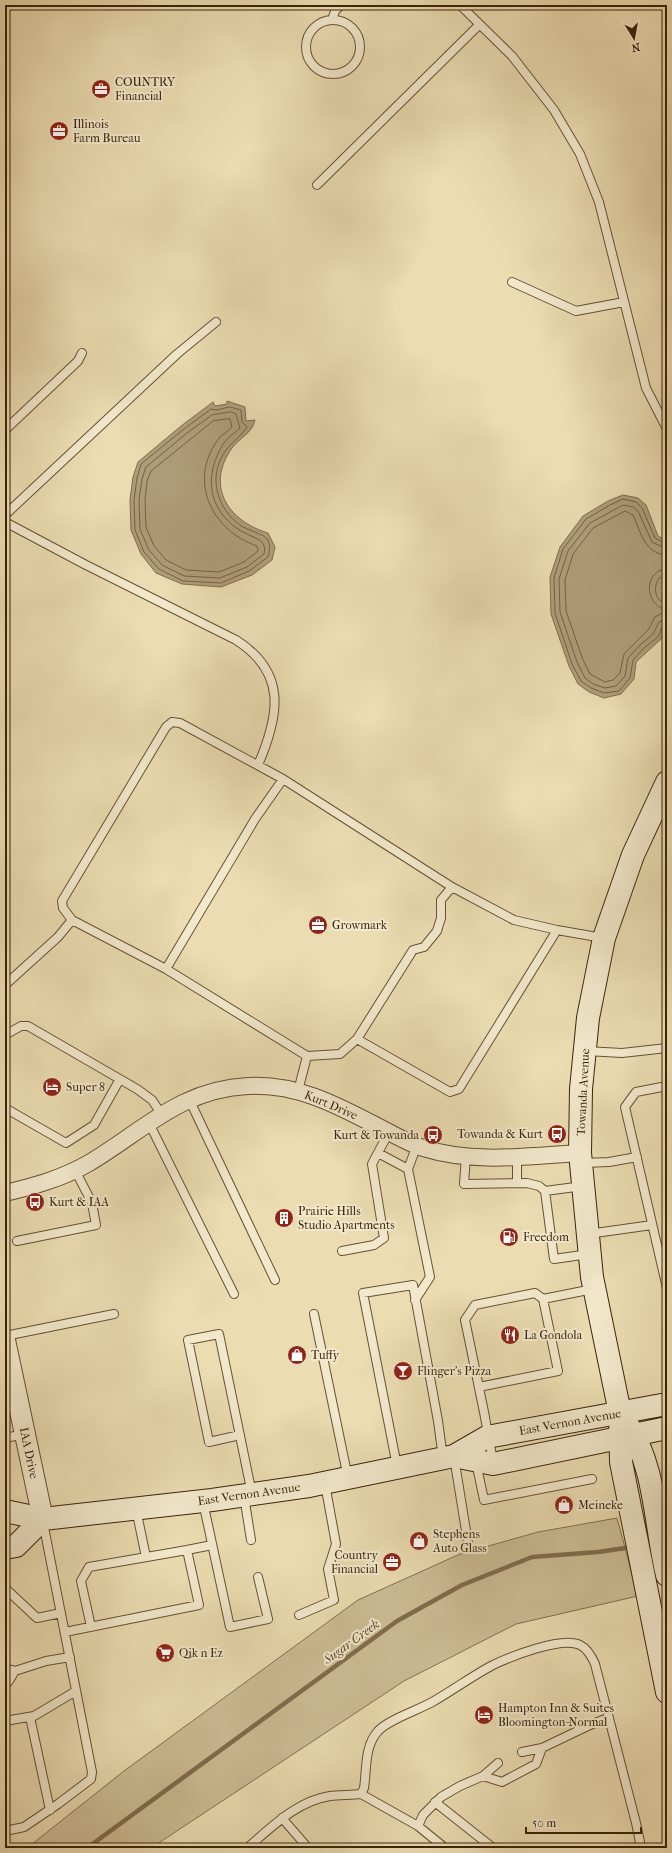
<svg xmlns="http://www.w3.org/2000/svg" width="672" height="1853" font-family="'IM FELL French Canon',serif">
<rect width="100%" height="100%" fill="#ebdcb1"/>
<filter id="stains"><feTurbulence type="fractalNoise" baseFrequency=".005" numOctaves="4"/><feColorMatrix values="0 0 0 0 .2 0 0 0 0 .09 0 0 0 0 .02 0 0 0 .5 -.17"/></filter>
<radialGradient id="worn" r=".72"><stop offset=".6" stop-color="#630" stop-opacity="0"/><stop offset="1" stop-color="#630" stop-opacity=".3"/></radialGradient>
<!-- green -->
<path fill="#cdbd95" stroke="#847050" d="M617,1518L638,1596L516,1624L404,1681L151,1848H27L124,1771L358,1600L460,1554L538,1532Z"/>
<!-- water -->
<path fill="#af9d79" stroke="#816c4d" d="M227,401L245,407L246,421L255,420C252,434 239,438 232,448C205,486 228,521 268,533L275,547L272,560L252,575L221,587L182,584L156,573L141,554L131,530L130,500L133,477L138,462L181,426L213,402L215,406L227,404Z
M623,495L638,498L646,505L658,536L667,541V579L664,588L667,604L666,626L661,639L636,662L634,679L621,694L604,698L589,692L578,684L569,666L551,614L550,577L560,547L583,516L608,501Z"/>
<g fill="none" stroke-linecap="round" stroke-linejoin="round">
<!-- shore -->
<path stroke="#756042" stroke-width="1" d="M230,407L241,410L242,422L247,427C238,441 226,444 219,463C210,487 222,514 243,527C247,529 263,535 265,537C271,542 270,550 268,557L249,571L221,583L183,581L159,569L144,552L135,530L134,500L137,478L141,464L184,429L211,409L216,410Z
M231,412L236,414L240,428C235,433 228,437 224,443C204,474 207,508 238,529C243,533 260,539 262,542C265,546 265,549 264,554L247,567L220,578L184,576L162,565L149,550L140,529L139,500L142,479L146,467L187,433L212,415Z
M230,419L232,427C228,431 224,434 220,437C187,478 210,530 257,546L258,551L244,562L219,572L186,570L166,560L154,546L146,527L145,500L147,481L151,471L213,421Z
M667,544L655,538L642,508L636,502L623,499L610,505L586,519L563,549L554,578L555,613L572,664L581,681L591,688L604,693L619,691L630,678L633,660L644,648L658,637L663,625L667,624
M667,549L652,542L638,511L633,507L623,505L590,523L568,551L559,579L560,612L577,662L585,678L593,684L605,688L616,686L625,676L628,658L641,644L653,634L659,622L667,619
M667,555C644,554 641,532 633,515L625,511L593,528L573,554L565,580L566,611L583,660L590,674L605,682L613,680L620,673L624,654L648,630L655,617L664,612V609C644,603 644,570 667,569
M667,575L659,578C653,587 654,602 667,603"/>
<!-- stream -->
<path stroke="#816c4d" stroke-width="4.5" d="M87,1848L397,1621L462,1585L532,1557L598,1552L632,1547"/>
<defs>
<path id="service" d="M460,5L512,56L554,110L580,154L599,202L646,388L667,429
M332,20L335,11L341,5
M306 47a27 27 0 1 1 54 0a27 27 0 1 1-54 0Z
M317,185L479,25
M512,282L576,311L624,302
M5,430L78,361L82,353
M5,515L177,354L216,322
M5,522L86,565L236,640C288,673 279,716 258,765
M283,779L255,819L166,969L307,1056
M452,887L514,920L557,930L603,938
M72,920L63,908L62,901L166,727L172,722L180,723L283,779L452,887L441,900V918L437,931L424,947L413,950L357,1039L340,1054L307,1056L298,1091
M5,985L58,937L72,920L166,969
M5,1035L21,1026H28L137,1089L152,1100L162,1115
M357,1039L450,1092L459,1089L557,930
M586,1051L622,1053L667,1048
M667,1086L636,1092L625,1107L667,1288
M189,1099L275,1280
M5,1108L66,1143L94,1125L120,1079
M149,1123L234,1294
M378,1153L408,1169
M466,1156L464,1184L527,1183L539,1186L545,1191
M517,1157V1183
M582,1163L609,1162L637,1157
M583,1186L545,1191L554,1259L589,1254
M588,1234L652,1225
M17,1241L96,1225L92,1203L75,1170
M342,1251L374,1245L384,1238L372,1164L389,1132
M415,1300L430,1277L408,1169L417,1145
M314,1314L348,1478
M5,1336L114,1314
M479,1387L558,1371L543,1299
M240,1435L209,1442L188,1340L219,1334L252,1494
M5,1438L25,1434
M454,1457L468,1543
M493,1461L484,1412L465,1320L475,1305L535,1293L543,1299L593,1289
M476,1462L484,1500L592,1479
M397,1466L363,1293L413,1285L438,1421L443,1458
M244,1496L251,1540
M203,1502L230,1627L268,1619L258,1577
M136,1509L146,1557
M5,1588L37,1618L61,1613
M299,1615L334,1600L328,1569L336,1544L325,1484
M91,1627L81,1581L89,1567L187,1550
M65,1632L199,1605L187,1550L212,1545
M5,1668L15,1671L46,1661L70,1657
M5,1684L9,1681L15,1671
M30,1717L50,1810
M5,1721L34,1716L76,1691
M522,1752L542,1748
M483,1776L502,1782L536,1764L542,1748L590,1725L608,1718
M361,1794L418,1826L445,1848
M435,1802L493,1848
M282,1818L308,1848
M418,1826L423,1815L441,1797L460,1786L483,1776L498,1763
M5,1831L24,1827L58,1804L91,1779L92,1772L43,1522
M247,1848C272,1827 297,1801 330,1796C340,1795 351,1795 361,1794L364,1788C367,1769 364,1747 378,1731C389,1719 419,1710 434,1701C453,1690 471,1677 491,1666C509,1657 562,1636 580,1645C588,1649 592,1657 595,1664L636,1823L640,1842L637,1848"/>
<path id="minor" d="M5,1193C35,1186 63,1178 89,1163C143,1131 181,1089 248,1086C296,1083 337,1105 379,1127C393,1134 408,1143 423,1148C474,1164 528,1156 580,1153"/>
<path id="tertiary" d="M5,1340L43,1519"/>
<path id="secondary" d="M667,782L633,855L604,938L588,1018L581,1089L580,1153L592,1277L620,1413L621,1462L667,1692
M627,1424C656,1466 655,1526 667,1575
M454,1456L493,1464L667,1428
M5,1511L43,1519L212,1500L309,1486L454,1456L487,1437L667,1404
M5,1548L16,1546L43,1519"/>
</defs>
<!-- service casing -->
<use href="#service" stroke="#675134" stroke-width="10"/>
<!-- minor casing -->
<use href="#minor" stroke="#675134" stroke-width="18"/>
<!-- tertiary casing -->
<use href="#tertiary" stroke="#675134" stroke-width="22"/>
<!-- secondary casing -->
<use href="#secondary" stroke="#3b230b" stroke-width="24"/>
<!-- service -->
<use href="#service" stroke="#f2e8cc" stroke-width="8"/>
<!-- minor -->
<use href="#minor" stroke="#f2e8cc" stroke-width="16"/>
<!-- tertiary -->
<use href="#tertiary" stroke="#f2e8cc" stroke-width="20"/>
<!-- secondary -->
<use href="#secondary" stroke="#f2e8cc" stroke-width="22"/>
</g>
<!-- icons -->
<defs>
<symbol id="office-disc" viewBox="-11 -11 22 22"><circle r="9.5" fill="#8f2418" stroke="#f2e8cc"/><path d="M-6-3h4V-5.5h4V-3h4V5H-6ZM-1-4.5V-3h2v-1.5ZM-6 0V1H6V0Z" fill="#fff"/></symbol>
<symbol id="hotel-disc" viewBox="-11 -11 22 22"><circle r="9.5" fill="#8f2418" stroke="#f2e8cc"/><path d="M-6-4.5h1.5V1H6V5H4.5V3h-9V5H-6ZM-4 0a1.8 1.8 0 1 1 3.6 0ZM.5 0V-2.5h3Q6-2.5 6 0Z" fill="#fff"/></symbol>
<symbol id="bus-disc" viewBox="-11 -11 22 22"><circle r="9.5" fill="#8f2418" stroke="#f2e8cc"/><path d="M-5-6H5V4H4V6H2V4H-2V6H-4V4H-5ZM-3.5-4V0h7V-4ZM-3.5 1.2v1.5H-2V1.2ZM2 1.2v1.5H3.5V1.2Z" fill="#fff"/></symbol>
<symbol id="building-disc" viewBox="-11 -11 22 22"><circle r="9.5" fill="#8f2418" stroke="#f2e8cc"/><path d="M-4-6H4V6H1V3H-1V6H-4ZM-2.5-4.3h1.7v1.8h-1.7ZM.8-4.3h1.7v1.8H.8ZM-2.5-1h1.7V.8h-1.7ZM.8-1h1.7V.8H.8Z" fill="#fff"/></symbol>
<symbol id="fuel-disc" viewBox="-11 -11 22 22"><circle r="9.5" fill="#8f2418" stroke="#f2e8cc"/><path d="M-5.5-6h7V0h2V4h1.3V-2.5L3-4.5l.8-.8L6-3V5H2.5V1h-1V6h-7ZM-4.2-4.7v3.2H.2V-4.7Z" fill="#fff"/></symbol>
<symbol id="restaurant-disc" viewBox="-11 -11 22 22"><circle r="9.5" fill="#8f2418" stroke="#f2e8cc"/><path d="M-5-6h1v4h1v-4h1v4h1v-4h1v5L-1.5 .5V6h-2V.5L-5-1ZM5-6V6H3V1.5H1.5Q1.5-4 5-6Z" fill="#fff"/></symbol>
<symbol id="shop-disc" viewBox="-11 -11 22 22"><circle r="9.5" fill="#8f2418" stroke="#f2e8cc"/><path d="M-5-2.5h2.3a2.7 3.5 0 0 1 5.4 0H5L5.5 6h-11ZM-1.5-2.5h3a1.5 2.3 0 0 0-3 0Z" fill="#fff"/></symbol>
<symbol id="bar-disc" viewBox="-11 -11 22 22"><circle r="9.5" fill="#8f2418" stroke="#f2e8cc"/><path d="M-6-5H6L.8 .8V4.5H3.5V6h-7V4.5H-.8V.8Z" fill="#fff"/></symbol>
<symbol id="supermarket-disc" viewBox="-11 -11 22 22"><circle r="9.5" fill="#8f2418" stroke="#f2e8cc"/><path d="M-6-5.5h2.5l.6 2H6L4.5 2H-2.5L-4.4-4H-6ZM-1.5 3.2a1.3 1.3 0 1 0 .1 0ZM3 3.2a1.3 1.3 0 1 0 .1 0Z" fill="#fff"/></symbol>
</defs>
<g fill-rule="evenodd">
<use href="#office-disc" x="90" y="78" width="22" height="22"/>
<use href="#office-disc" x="48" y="120" width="22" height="22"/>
<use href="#office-disc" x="307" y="914" width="22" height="22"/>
<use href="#hotel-disc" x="41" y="1076" width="22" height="22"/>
<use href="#bus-disc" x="546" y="1123" width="22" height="22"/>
<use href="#bus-disc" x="422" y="1124" width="22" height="22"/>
<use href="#bus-disc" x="24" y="1191" width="22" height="22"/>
<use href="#building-disc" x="273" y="1207" width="22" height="22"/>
<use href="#fuel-disc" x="498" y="1226" width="22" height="22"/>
<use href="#restaurant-disc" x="499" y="1324" width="22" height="22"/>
<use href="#shop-disc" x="286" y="1344" width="22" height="22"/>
<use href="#bar-disc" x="392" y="1360" width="22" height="22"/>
<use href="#shop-disc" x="553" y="1494" width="22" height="22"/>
<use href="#shop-disc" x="408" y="1530" width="22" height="22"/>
<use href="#office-disc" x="381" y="1551" width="22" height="22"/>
<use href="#supermarket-disc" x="154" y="1642" width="22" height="22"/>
<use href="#hotel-disc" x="473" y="1704" width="22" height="22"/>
</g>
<g text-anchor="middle" stroke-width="4" stroke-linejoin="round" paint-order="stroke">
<!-- poi labels -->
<g font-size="12" fill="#3b230b" stroke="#f2e8cc" text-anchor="start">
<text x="115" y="86">COUNTRY<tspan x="115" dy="14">Financial</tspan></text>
<text x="73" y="128">Illinois<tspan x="73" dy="14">Farm Bureau</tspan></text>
<text x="332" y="929">Growmark</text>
<text x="66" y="1091">Super 8</text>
<text x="543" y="1138" text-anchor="end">Towanda &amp; Kurt</text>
<text x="419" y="1139" text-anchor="end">Kurt &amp; Towanda</text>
<text x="49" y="1206">Kurt &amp; IAA</text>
<text x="298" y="1215">Prairie Hills<tspan x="298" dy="14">Studio Apartments</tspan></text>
<text x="523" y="1241">Freedom</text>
<text x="524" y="1339">La Gondola</text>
<text x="311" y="1359">Tuffy</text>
<text x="417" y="1375">Flinger's Pizza</text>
<text x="578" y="1509">Meineke</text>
<text x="433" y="1538">Stephens<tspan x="433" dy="14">Auto Glass</tspan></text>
<text x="378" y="1559" text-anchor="end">Country<tspan x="378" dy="14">Financial</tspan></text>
<text x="179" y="1657">Qik n Ez</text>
<text x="498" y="1712">Hampton Inn &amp; Suites<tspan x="498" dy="14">Bloomington-Normal</tspan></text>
</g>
<!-- street labels -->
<g font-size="12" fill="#3b230b" stroke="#f2e8cc">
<text transform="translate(583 1092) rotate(-87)" y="4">Towanda Avenue</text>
<text transform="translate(331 1105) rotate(23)" y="4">Kurt Drive</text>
<text transform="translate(570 1422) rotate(-10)" y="4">East Vernon Avenue</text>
<text transform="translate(29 1453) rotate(78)" y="4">IAA Drive</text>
<text transform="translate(249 1494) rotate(-8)" y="4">East Vernon Avenue</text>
</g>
<!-- water labels -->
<g font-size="13" font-style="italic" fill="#5e482c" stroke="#f2e8cc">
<text transform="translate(351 1641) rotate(-36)" y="5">Sugar Creek</text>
</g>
</g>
<!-- margin -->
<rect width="672" height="1853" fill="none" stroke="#ebdcb1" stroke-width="20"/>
<rect x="6" y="6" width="660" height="1841" fill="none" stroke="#3b230b" stroke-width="2"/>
<rect x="10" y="10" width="652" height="1833" fill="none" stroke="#3b230b"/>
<!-- north arrow -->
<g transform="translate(634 38) rotate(169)" stroke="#f2e8cc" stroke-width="3" paint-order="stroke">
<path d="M0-3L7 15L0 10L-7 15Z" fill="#3b230b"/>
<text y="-6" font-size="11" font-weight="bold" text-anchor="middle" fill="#3b230b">N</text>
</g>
<!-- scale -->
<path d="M526 1827v6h115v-6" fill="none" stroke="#3b230b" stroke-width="2"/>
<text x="532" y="1827" font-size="12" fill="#3b230b" stroke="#f2e8cc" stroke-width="3" paint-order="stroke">50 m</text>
<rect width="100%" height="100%" filter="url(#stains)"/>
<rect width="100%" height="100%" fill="url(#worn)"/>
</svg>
